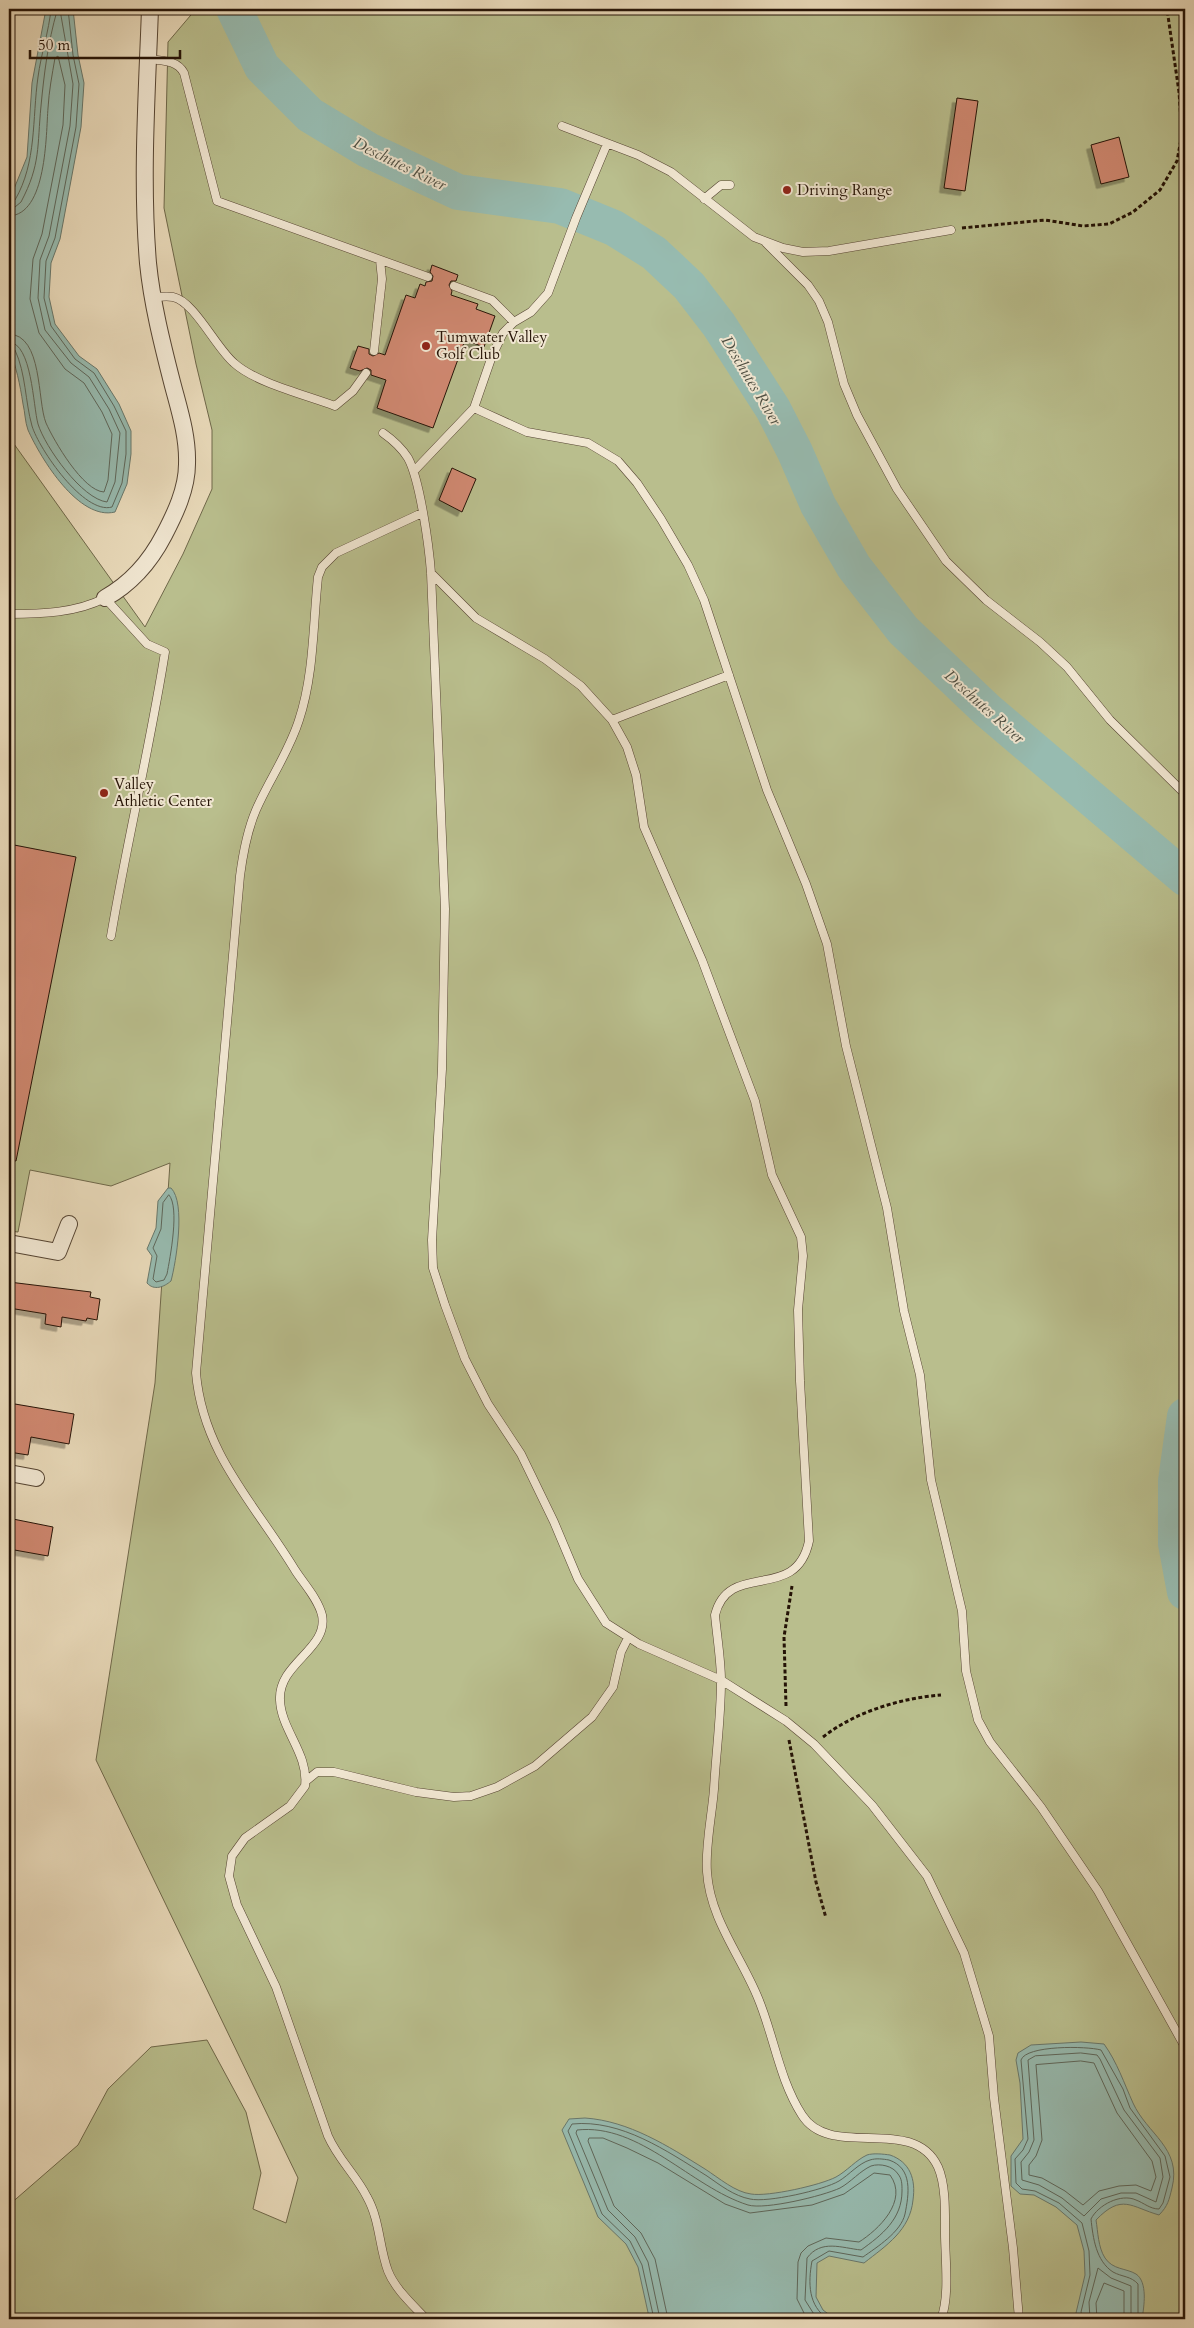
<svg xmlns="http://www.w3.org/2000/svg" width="1194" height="2328" font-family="Cardo,serif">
<defs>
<filter id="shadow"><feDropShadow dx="-4.5" dy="4.5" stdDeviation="0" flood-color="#0004"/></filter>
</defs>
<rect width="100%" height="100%" fill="#e9daba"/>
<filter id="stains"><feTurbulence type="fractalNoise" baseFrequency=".004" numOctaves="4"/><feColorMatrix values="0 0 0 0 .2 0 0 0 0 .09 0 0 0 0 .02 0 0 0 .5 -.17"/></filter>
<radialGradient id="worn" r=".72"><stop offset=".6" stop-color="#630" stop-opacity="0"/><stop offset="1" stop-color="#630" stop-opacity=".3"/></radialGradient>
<!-- green -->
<path fill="#b9be8d" stroke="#6f684a" d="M196,9H1185V2319H9V2205L78,2145L108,2089L151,2047L207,2040L246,2112L261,2173L253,2209L286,2223L298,2178L96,1760L155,1383L170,1163L111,1186L30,1170L18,1232L9,1231V437L145,627L183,554L212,489V430L196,364L164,208L168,42Z"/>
<!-- water -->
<path fill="#97bbb0" stroke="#69786c" d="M46,9H73L78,55L84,83L81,127L60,239L51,263L49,297L55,324L79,356L97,369L119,404L131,431V454L127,484L115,512C79,521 41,459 28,430C25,422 25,412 23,404C20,384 16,366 9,348V201L27,157L32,83Z
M168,1188H171C186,1203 176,1262 171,1281C164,1287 154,1291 147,1283L152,1256L147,1249L156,1228L158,1201Z
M1081,2042L1104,2044C1117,2062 1124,2083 1133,2103C1147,2134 1182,2148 1172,2188C1169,2200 1168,2206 1159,2215C1131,2207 1122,2193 1096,2220C1098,2232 1098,2247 1105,2258C1113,2270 1126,2268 1136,2274C1148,2282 1144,2307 1142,2319H1079L1076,2313L1085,2275L1084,2251L1077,2225L1056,2207L1034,2195L1020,2194L1011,2186V2156L1023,2139L1020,2083L1016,2060L1018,2053L1031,2045Z
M585,2118C629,2121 668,2146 705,2169C719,2178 735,2192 751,2194C768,2197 821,2185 836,2177C847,2171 856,2160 867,2155C873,2153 883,2154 890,2155C910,2162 916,2179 913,2200C910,2230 887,2245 864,2263L829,2256L817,2263L816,2297L823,2310L835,2319H668L649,2317L638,2267L626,2244L598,2217L562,2130L569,2119Z"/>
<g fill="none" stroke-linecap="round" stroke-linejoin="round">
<!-- shore -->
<path stroke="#5e675b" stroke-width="1" d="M9,202L15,200C37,162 32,119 38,77C41,54 49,31 51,9
M9,208L15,207L21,202C41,164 37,146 41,106C44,74 48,42 57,11L60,10L73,84L70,126L49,236L40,260L38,298L45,330L71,363L89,377L109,409L120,433L115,482L107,502C82,499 45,447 38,424C33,406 32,343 9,342
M9,216C47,215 46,134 48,108C49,91 52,75 55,58L58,56L65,85L63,125L42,234L33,259L30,299L39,333L65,369L84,383L102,412L112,434L108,480L104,492C83,491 54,441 46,423C37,401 43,335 9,334
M9,348L15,350C26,374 25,401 32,426C39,449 84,515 112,507L122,483L126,454V431L114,406L94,373L75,359L51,326L44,298L46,261L55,238L76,127L79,84L73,55L68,9
M169,1195C180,1207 170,1258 167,1274L164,1280L156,1282L153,1279L157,1256L153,1248L161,1229L163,1203Z
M1081,2053L1097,2055L1100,2059L1124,2110L1160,2158L1163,2177L1156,2202L1136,2193H1121L1101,2199L1084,2216L1062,2198L1039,2185L1022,2180L1021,2162L1029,2152L1034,2140L1028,2060L1035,2056Z
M1081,2061L1094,2063L1117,2113L1152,2161L1156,2177L1151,2191L1136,2185L1119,2186L1099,2191L1083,2205L1065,2191L1042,2178L1029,2175V2165L1036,2156L1042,2140L1036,2065Z
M654,2319L642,2265L630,2241L602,2214L568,2131L572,2124C621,2119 667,2151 707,2176C720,2185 734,2196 750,2199C767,2203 824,2190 839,2181C849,2175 859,2163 870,2160C876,2158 883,2159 889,2160C913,2168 909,2194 905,2214C901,2232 877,2247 863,2257L829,2251L812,2261C808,2283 808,2306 828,2319
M660,2319L648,2262L635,2237L608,2210L576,2133L577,2130C640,2123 691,2187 748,2205C765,2210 823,2196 840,2188C851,2182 860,2171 871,2166C880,2163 893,2166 898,2174C902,2179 902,2184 902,2191C902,2219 882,2235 861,2250C842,2248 821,2239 807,2258L805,2300L817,2319
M668,2319L655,2259L641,2233L614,2206L588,2141L589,2138H603L627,2148L658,2163L725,2204L750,2213L812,2205L844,2194L874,2173L890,2175C909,2201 878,2230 859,2242L826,2238L808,2246L801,2253L798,2262L797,2299L807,2319
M1083,2319L1081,2312L1090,2275L1089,2251L1082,2223L1059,2203L1035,2191L1022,2189L1016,2183L1015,2159L1023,2150L1028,2139L1021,2060C1026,2045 1087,2046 1101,2050L1123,2089L1130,2108L1165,2156L1170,2177L1163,2203L1159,2209C1150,2209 1144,2203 1136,2200C1121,2193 1098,2205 1091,2219C1093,2238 1096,2261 1113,2272C1122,2277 1131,2276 1138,2284V2319
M1090,2319L1089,2302L1098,2268L1111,2278L1131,2286V2319
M1097,2319L1096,2303L1104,2283L1124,2291V2319"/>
<!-- river -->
<path stroke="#97bbb0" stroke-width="36" d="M234,9L262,67L310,115L368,150L458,192L560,206L614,228L654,253L689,286L719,325L773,409L795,452L818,505L854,567L903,630L987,710L1185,878
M1185,1416L1176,1481V1544L1185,1592"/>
</g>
<!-- building -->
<path fill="#d18972" stroke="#251306" filter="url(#shadow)" d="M957,98L978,101L965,191L944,188Z
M1119,137L1129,177L1101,184L1091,145Z
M432,265L458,275L456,281H451L449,285L452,291L451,295L478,304L476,309L495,316L484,347L465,340L433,428L377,408L386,380L371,375V370L367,368L360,371L350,368L358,346L369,349V354L373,356L379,353L385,355L406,295L415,298L420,284L425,286L426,282L432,281L433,276L430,272Z
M452,468L476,479L462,512L439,500Z
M9,844L76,857L16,1161L9,1160Z
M9,1282L91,1292L90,1297L100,1299L97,1320L87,1318L86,1321L62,1317L61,1327L45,1324L46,1314L9,1308Z
M9,1403L74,1414L69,1444L31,1437L28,1455L9,1452Z
M13,1519L53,1527L48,1556L9,1549V1525L11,1526Z"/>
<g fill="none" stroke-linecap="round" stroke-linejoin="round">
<defs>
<path id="lane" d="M148,59C163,61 177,60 184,73L217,201L428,277
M562,126L638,155L671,172L754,237L783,248L803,252L829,251L951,230
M704,199L721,185H730
M766,243L808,285L819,301L828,322L844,384L857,415L897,489L946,561L986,600L1040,642L1067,667L1110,720L1185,794
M454,286L492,300L514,322
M154,297C160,297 167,296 173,297C194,301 216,348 234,363C256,383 306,395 335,406L353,391L366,373
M374,351L382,279L380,260
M474,408L492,356L503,333L514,322L531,312L548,293L576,218L607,144
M383,433C393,440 401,447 408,458C420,480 429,546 431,573L445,909L442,1069L432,1240L433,1268L445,1305L465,1359L488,1404L521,1454L554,1522L578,1579L606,1623L639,1644L721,1680L786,1721L814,1744L872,1805L927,1876L964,1953L989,2036L994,2098L1013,2248L1019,2319
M414,471L474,408L527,432L588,443L618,461L637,483L661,519L688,565L704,600L767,790L806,884L827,944L846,1046L887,1208L904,1311L920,1375L931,1480L962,1611L966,1671L978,1720L990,1742L1041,1807L1098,1891L1185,2047
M422,513L336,553L322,567L318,577C313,624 314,675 299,720C289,752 269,780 256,810C247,831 243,853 240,876L196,1373C203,1454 255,1504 295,1570C304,1584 318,1599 322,1615C329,1649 278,1663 280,1700C281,1730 309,1754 305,1786L290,1806L245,1838L232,1856L229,1876L237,1905L276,1987L328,2136C338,2159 356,2175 367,2197C380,2220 379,2247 388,2271C395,2289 413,2305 426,2319
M431,573L476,618L545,659L581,686L612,720L627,747L636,775L644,827L702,960L755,1101L772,1175L801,1237L803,1256L798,1310L800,1381L809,1541C796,1604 729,1559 715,1615C717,1637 721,1660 721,1681C721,1717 716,1753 714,1789C712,1815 705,1847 707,1872C710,1919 741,1956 758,1998C774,2036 779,2079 802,2115C831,2161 913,2113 938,2167C946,2185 945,2213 945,2233C945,2257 950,2297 941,2319
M9,614C41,614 76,613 105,598L147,644L165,652C150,747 127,841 111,936
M612,720L729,675
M306,1781L317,1772H334L416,1792L454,1797L471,1796L497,1787L535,1766L592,1717L613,1687L621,1652L628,1638"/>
<path id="street" d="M105,598C132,583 150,562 164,535C175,514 187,489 187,464C188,436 179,409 172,382C162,343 152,303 148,263C141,179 147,93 150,9
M9,1243L58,1252L69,1224
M9,1473L36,1478"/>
</defs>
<!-- lane casing -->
<use href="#lane" stroke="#564533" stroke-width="9"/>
<!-- street casing -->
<use href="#street" stroke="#564533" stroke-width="18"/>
<!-- path -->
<path stroke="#251306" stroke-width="3" stroke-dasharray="4 2.5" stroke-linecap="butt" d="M962,228L1045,220L1083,226L1109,224L1133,212L1160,190L1177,161L1182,134L1179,92L1167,9
M786,1706L784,1637L792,1586
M823,1737C855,1712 901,1698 941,1695
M789,1740L816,1882L826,1918"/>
<!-- lane -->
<use href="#lane" stroke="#f1e7d2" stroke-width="8"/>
<!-- street -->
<use href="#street" stroke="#f1e7d2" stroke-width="16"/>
</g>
<!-- markers -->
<g fill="#8f2418" stroke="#f1e7d2" stroke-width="2">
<circle cx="787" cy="190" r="5"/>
<circle cx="426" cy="346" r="5"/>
<circle cx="104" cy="793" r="5"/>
</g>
<g text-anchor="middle" stroke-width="4" stroke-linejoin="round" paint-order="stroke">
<!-- poi labels -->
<g font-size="15" fill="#251306" stroke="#f1e7d2" text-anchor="start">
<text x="797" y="195">Driving Range</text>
<text x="436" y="342">Tumwater Valley<tspan x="436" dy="17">Golf Club</tspan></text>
<text x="114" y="789">Valley<tspan x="114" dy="17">Athletic Center</tspan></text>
</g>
<!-- water labels -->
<g font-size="16" font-style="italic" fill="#4d4e42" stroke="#f1e7d2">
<text transform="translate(400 163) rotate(26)" y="6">Deschutes River</text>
<text transform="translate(752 380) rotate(59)" y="6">Deschutes River</text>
<text transform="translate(985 706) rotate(42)" y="6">Deschutes River</text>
</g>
</g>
<!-- margin -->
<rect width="1194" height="2328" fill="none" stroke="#e9daba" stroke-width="30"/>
<rect x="10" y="10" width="1174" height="2308" fill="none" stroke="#251306" stroke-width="2.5"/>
<rect x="15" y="15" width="1164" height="2298" fill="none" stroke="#251306"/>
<!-- scale -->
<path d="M30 50v8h150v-8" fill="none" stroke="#251306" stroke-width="2.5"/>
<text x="38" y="50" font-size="15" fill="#251306" stroke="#f1e7d2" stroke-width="4" paint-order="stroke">50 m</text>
<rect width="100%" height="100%" filter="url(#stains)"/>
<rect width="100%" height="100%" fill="url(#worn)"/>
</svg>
